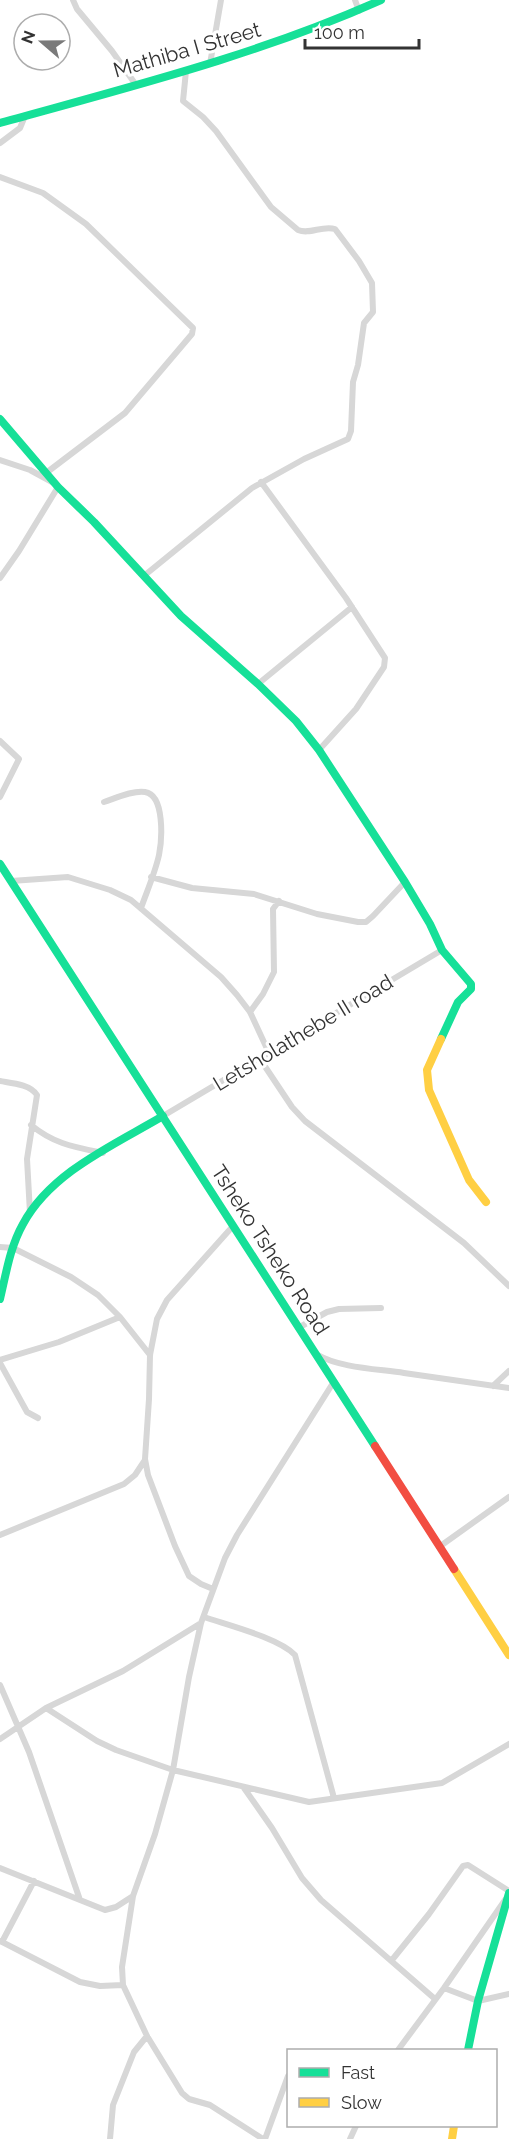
<svg xmlns="http://www.w3.org/2000/svg" width="509" height="2139" font-family="Raleway,sans-serif">
<rect width="100%" height="100%" fill="#fff"/>
<g fill="none" stroke-linecap="round" stroke-linejoin="round">
<!-- street -->
<path stroke="#d7d7d7" stroke-width="6" d="M73,0L77,9L112,51L136,85
M355,0L359,11
M210,64L221,0
M0,143L20,128L25,116
M0,177L43,193L86,224L193,328L192,334L125,413L46,473
M0,460L30,470L52,482
M261,482L346,598L385,658L384,667L356,709L319,750
M145,575L252,488L304,459L348,439L351,431L353,382L358,365L364,323L373,312L372,283L359,261L335,229C322,225 310,235 298,230L271,207L216,131L203,117L183,101L186,71
M0,578L19,551L58,487
M258,684L352,607
M0,741L19,759L0,797
M104,802C116,798 133,790 145,792C165,795 162,840 159,855C155,873 147,891 141,908
M151,877L192,888L254,894L317,914L358,922H366L373,916L405,882
M11,881L68,877L110,890L131,900L221,977L237,995L250,1012L269,1053
M250,1012L263,994L274,972L273,909L279,901
M260,1059L292,1107L305,1121L464,1243L509,1286
M0,1081C11,1083 30,1084 37,1095L27,1159L30,1213
M163,1116L442,950
M31,1125C54,1144 74,1147 103,1153
M0,1247L13,1248L71,1277L98,1295L120,1317L150,1355
M298,1328L327,1312L339,1309L381,1308
M318,1355C340,1368 379,1369 404,1373C439,1378 474,1383 509,1388
M0,1360L59,1342L120,1317
M0,1363L27,1412L38,1418
M493,1386L509,1371
M0,1535L124,1484L135,1475L145,1460
M439,1547L509,1497
M213,1589L201,1584L189,1576L175,1546L148,1475L145,1459L149,1399L150,1355L157,1319L167,1300L233,1226
M204,1617C227,1625 279,1638 295,1655L334,1798
M0,1685L29,1752L80,1900
M46,1708L97,1741L116,1750L173,1770L309,1802L442,1783L509,1744
M0,1739L46,1708L123,1671L201,1623
M244,1788L272,1828L302,1878L321,1900L435,1999
M0,1868L105,1910L116,1907L133,1896
M0,1941L80,1982L100,1986L123,1985
M2,1942L34,1881
M392,1960L429,1914L463,1866L468,1865L509,1891
M444,1988L478,2001L509,1994
M398,2050L444,1988L505,1900
M110,2139L113,2105L134,2052L147,2036
M263,2139L210,2105L189,2099L182,2093L147,2036L123,1985L122,1967L133,1896L155,1834L173,1770L189,1677L201,1623L225,1558L237,1535L333,1383
M265,2139L288,2076
M350,2139L356,2126"/>
<!-- fast -->
<path stroke="#16e098" stroke-width="8" d="M0,123C129,87 258,55 381,0
M0,419L58,487L94,522L181,616L258,684L296,721L319,750L405,882L430,924L442,950L471,984V989L458,1002L441,1039
M0,864L375,1446
M0,1299C6,1274 10,1247 23,1224C51,1172 114,1145 163,1116
M468,2050L478,2001L509,1893"/>
<!-- slow -->
<path stroke="#ffcf43" stroke-width="8" d="M441,1039L427,1070L429,1090L469,1180L486,1202
M454,1569L509,1655
M452,2139L454,2126"/>
<!-- jam -->
<path stroke="#f24e42" stroke-width="8" d="M375,1446L454,1569"/>
</g>
<g text-anchor="middle" stroke-width="6" stroke-linejoin="round" paint-order="stroke">
<!-- street labels -->
<g font-size="21" fill="#333" stroke="#fff">
<text transform="translate(187 50) rotate(-16)" y="7">Mathiba I Street</text>
<text transform="translate(303 1033) rotate(-31)" y="7">Letsholathebe II road</text>
<text transform="translate(270 1250) rotate(57)" y="7">Tsheko Tsheko Road</text>
</g>
</g>
<!-- legend -->
<rect x="287" y="2049" width="210" height="78" fill="#ffffff" stroke="#adadad" stroke-width="1.5"/>
<rect x="299" y="2068" width="30" height="9" fill="#16e098" stroke="#adadad" stroke-width="1.5"/>
<text x="341" y="2079" font-size="18" fill="#333333">Fast</text>
<rect x="299" y="2098" width="30" height="9" fill="#ffcf43" stroke="#adadad" stroke-width="1.5"/>
<text x="341" y="2109" font-size="18" fill="#333333">Slow</text>
<!-- north arrow -->
<g transform="translate(42 42) rotate(290)"><circle r="28" fill="#ffffff" stroke="#adadad" stroke-width="1.5"/>
<path d="M0-4.5L10 22L0 15L-10 22Z" fill="#7a7a7a"/>
<text y="-9" font-size="16" font-weight="bold" text-anchor="middle" fill="#333333">N</text>
</g>
<!-- scale -->
<path d="M305 39v9h114v-9" fill="none" stroke="#333333" stroke-width="3"/>
<text x="314" y="39" font-size="18" fill="#333333" stroke="#ffffff" stroke-width="4.5" paint-order="stroke">100 m</text>
</svg>
